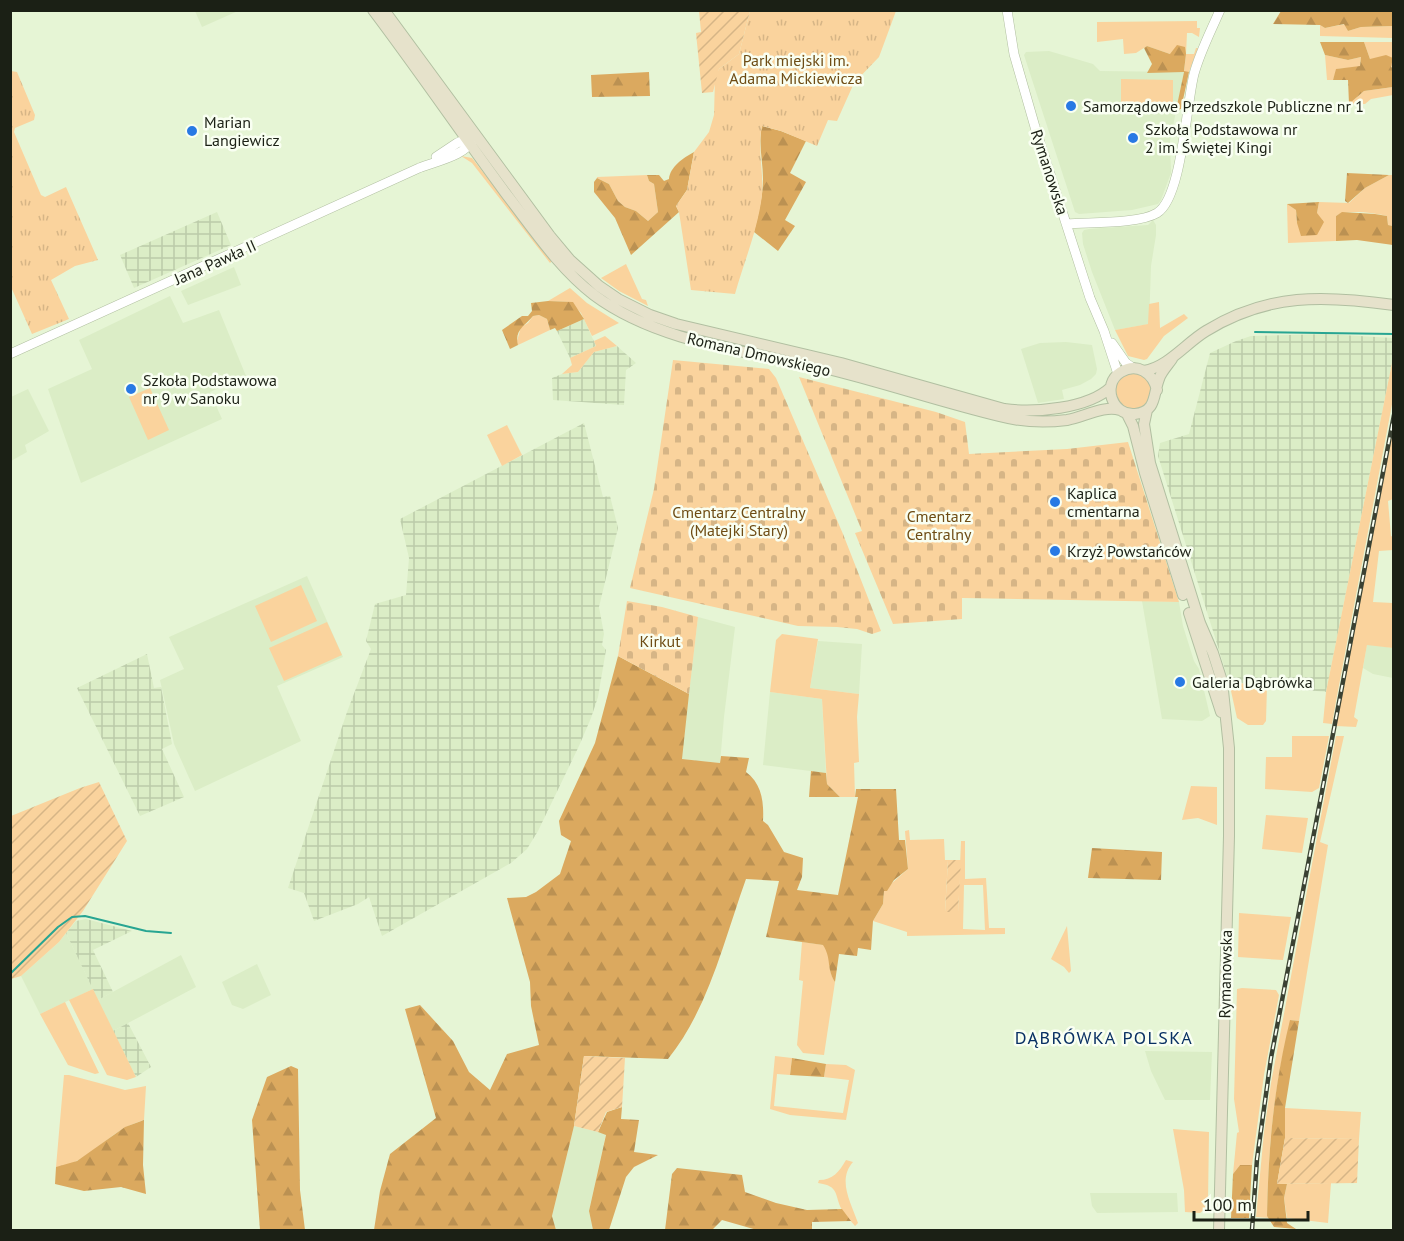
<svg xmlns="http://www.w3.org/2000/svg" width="1404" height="1241" font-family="'PT Sans',sans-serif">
<defs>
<pattern id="industrial-grid" width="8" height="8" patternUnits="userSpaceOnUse" patternTransform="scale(1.5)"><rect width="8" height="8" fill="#dbedc6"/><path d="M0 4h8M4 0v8" fill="none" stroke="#bbcba9"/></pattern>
<pattern id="forest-firs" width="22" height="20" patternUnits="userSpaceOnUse" patternTransform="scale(1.5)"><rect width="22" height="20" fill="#dba95f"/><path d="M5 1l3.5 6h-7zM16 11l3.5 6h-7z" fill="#bb9152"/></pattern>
<pattern id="cemetery-stones" width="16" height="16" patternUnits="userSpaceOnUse" patternTransform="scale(1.5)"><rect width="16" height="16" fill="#fad39d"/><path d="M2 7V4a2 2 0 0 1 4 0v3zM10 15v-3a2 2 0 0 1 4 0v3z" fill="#d6b586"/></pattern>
<pattern id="park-tufts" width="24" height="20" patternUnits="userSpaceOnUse" patternTransform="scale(1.5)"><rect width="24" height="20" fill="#fad39d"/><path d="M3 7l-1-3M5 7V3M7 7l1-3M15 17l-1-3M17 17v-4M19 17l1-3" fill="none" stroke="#d6b586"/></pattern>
<pattern id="garden-furrows" width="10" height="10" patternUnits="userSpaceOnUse" patternTransform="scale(1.5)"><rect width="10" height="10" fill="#fad39d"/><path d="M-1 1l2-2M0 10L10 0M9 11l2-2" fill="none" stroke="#d6b586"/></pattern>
</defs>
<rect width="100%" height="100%" fill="#e6f5d5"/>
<!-- built -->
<path fill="#dbedc6" d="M195,11H238L202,27Z
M1049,51L1093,64L1100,71L1184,72L1170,141L1171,173L1161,200L1158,204L1132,210L1079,214L1075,212L1024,55L1026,52Z
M1153,220L1156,225V235L1151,266L1149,324L1115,330L1092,272L1083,244L1082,233L1084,230L1089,229L1148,225Z
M234,267L241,285L188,305L181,291Z
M170,296L183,323L219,310L246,376L210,392L222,419L81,483L48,389L92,369L79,340Z
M1066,342L1092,345L1097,369L1096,374L1091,379L1080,385L1062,390L1064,399L1038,403L1021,349L1040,343Z
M28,389L49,431L25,445L27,452L11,461V397Z
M307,576L343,657L277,686L301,741L195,791L174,744L160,680L184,669L169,637Z
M1142,601L1179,602L1183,626L1194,661L1199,669L1210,716L1202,721L1162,719Z
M698,617L735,627L724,717L720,763L681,759Z
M818,641L862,644L859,694L810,688Z
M1367,644L1393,648V678L1373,674L1363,668Z
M770,692L822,699L826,773L763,765Z
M66,933L93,989L40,1014L21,976L59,942Z
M181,955L196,987L113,1031L98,1000Z
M257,964L271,995L243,1009L232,1005L222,982Z
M1145,1051L1212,1052L1210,1100H1165L1151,1071Z
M574,1126L606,1134L589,1211L593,1230H556L552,1216Z
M1090,1193H1177L1178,1212L1097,1213L1092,1206Z"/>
<!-- industrial -->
<path fill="url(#industrial-grid)" d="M217,212L231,245L134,288L120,255Z
M584,319L596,346L570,358L557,331Z
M1325,334L1393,338V358L1326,692L1229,682L1158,456L1160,443L1189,434L1210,353L1236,341L1251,336Z
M617,346L636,363L626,370L624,405L553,400L552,378L562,374L578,372L594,352Z
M584,423L603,497L610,496L618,528L599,607L604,634L602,645L606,650L598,697L591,718L579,746L538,831L527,849L511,863L382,936L369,897L358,904L314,921L304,893L288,888L347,712L371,649L366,641L375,604L406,595L409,558L400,519Z
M147,654L154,688L161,687L172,744L162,749L184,797L140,816L77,688Z
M86,919L132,931L93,950L113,992L98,1000L66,933L76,921Z
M128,1023L151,1067L136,1077L113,1031Z"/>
<!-- grass -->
<path fill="#fad39d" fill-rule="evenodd" d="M1197,21V28H1200L1199,37L1192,33H1187L1186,54H1194L1196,48H1198L1189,72H1184L1186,54H1170L1147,46L1136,53L1124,54L1123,39L1097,42V22Z
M1345,24L1348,31L1361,27L1393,26V38L1320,36V25L1325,28Z
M1364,42H1393V68L1370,59Z
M1325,55L1348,60L1361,57L1360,67L1337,69L1333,80H1327Z
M1121,79L1173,80V110L1121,109Z
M1393,87V95L1371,99L1365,104H1349L1364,91Z
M461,156L472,158L552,261L550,263L472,163Z
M647,175L649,181L654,184L658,212L648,221L636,211L625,207L618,201L609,184L597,178V177Z
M1389,175H1393V226L1388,225L1387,216C1374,213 1346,209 1336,216V241L1288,243L1287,204L1296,210L1297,223L1317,213L1319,202L1349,203L1365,188Z
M626,264L642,299L646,300L648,306L619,291L601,278Z
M570,288L587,303L619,323L592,336L581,313L570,302L548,301Z
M1159,302L1160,328L1184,314L1188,318L1164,336L1147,359L1144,360L1128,356L1115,330L1148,324L1149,304Z
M539,315L547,319L550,330L518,345L517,341L521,327L528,323L533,316Z
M605,336L617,346L594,352L578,372L562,374L572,365L570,358L596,346L594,341Z
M1393,358V399L1337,696L1332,724L1323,723L1326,692Z
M1115 391a18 18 0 1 1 36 0a18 18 0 1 1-36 0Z
M150,388L169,430L148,440L129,397Z
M507,425L522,455L502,466L487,435Z
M1393,430V499L1388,501L1391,536L1393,537V550L1379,551L1373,602L1393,603V648L1367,645L1354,717L1358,720L1356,727L1336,726Z
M301,585L317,621L271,642L255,606Z
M327,622L342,655L284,681L269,648Z
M782,634L818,639L810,688L859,694L857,717L859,762L854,763L855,797H840L827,784L822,699L770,692L776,640Z
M1229,682L1267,686L1266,721L1263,725H1248L1237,718Z
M1292,736H1329L1319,788L1312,792L1265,789L1266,757H1292Z
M1336,736H1344L1320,842L1328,845L1299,1021L1291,1020C1274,1084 1268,1150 1267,1216L1269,1218L1256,1217L1264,1132L1271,1083Z
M1191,786L1217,787V825L1198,818L1182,820Z
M1266,815L1308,818L1302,853L1262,849Z
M909,830L910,840L944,839L945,860H948L945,911L958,912L961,841H965V879L986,878L989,928H1005V934L907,936V932L873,921L883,904L884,890L908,869L905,831ZM964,885H983L985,930L963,929Z
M1239,913L1291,917L1283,960L1238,957Z
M1067,926L1071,971L1069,973L1064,967L1051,959Z
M802,942L824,945C833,960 826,967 835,982L824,1055L803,1053L797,1045L803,981L799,980Z
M1242,988L1276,990L1279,995L1264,1075L1252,1165H1240L1233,1174L1237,1133L1239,1132L1234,1099L1237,989Z
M93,989L136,1077L127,1080L107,1075L69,1000Z
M65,1002L99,1073L95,1074L68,1065L40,1014Z
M775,1056L792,1058L790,1075L777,1074L774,1106L843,1113L849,1080L824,1077L826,1064L846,1065L855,1070L846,1120L790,1115L770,1109Z
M64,1075H69L125,1090L146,1086L144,1120C138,1122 132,1124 126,1127C105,1138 80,1167 56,1167Z
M1285,1108L1361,1112L1359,1139L1285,1138Z
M1173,1129L1209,1132L1208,1202L1206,1208L1200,1213L1185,1212L1184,1190Z
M846,1160L853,1162C837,1180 851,1203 858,1223L855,1226C851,1221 846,1216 842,1210C834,1195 840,1186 818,1183L819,1180C833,1180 839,1172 846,1160Z
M1331,1183L1328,1223L1287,1218L1284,1198L1287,1184Z"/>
<!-- forest -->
<path fill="url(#forest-firs)" d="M1348,11H1393V26L1361,27L1348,31L1344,24L1325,28L1320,25L1273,24L1281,11L1336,12Z
M1320,42H1364L1370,59L1386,55L1393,58L1391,67L1393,68V87L1364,91L1349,104L1348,80H1333L1336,69L1360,66L1361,57L1348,60L1325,55Z
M1177,45L1185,47L1186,54L1184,71L1189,72L1181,109L1176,110L1184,72L1147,73L1152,64L1144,48L1147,46L1170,54Z
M649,72L650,96L592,97L591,75Z
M762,126L781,131L806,141L790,173L806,182L785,220L795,226L778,251L754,232C758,214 763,197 763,179C763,161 758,144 762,126Z
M694,152L687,190L676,206L679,212L631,255L615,218L594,192V182L597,178L609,184L618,201L625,207L636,211L648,221L658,212L654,184L649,181L647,175H659L664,181L669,179C670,167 683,158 694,152Z
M1347,173L1389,175L1365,188L1348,203L1345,201Z
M1319,202L1317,213L1324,222L1317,235L1301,236L1297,223L1296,210L1287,204Z
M1342,212L1375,214L1387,216L1388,225L1393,226V245L1357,240L1336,241V216Z
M548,301L573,302L584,319L557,331L555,328L550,330L547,319L539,315L533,316C525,326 514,330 518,345L510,349L502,330L522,316H528L532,311L531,303Z
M618,656L689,694L682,759L720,763L721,756L749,758L746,772C762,784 764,802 763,821L768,825L784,852L803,858L802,877L797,890L838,895L858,797H855L856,789H896L899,840H905L908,869L894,880L887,891H884L883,904L873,921L871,950L858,948L857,956L839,954L835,982C826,968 832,959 823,945L766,937L779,881L746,879C724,940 709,1008 668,1059L584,1056L574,1126L552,1216L556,1230H374L380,1191L390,1154L436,1118L405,1009L420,1005L453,1041L469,1072L490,1090L507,1054L539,1045L531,1006L530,982L507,898L526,897L536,892L560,874L571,841L561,835L559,821L595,743Z
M811,771L826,773L827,784L840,797H809Z
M1092,848L1162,852L1161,880L1088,878Z
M1290,1020L1299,1021L1285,1108V1138L1277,1184H1287L1284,1198L1287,1223L1296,1229L1274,1227L1267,1216C1268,1150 1274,1085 1290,1020Z
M792,1058L826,1064L824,1077L790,1075Z
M291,1066L298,1069L300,1190L305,1230H260L252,1120L267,1077Z
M622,1107L621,1119L639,1120L634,1152L658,1155L634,1167L626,1177L609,1230H593L589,1211L606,1135L598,1132L607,1112Z
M144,1120L143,1165L146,1194L121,1187L84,1191L55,1184L56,1167L77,1161L125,1127Z
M1240,1165H1252L1249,1218H1231L1233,1174Z
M677,1168L742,1175L745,1192L776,1203L807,1210L842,1209L851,1221L812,1222V1230H757L722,1220L712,1230H665L672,1174Z"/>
<!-- cemetery -->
<path fill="url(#cemetery-stones)" d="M673,360L769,369L776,378L843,534L881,631L872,634L857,629L837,627L798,626L630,588L654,489Z
M799,377L936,412L965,422L969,454L1067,449L1128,442L1179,602L962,598V619L893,624L855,533L862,531Z
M627,601L662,607L698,617L689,694L618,656Z"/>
<!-- park -->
<path fill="url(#park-tufts)" d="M750,11H896L879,57L854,83L837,121L828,120L817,146L781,131L762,126C757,149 764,172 762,195C758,229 744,262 735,294L691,290L679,212L676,206L687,190L694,152L709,132L714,115L715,78L719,69L739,54Z
M11,71L17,72L35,115L34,120L15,128L14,132L41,195L45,197L66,187L98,260L75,266L51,280L69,319L32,334L11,287Z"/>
<!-- garden -->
<path fill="url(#garden-furrows)" d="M699,11H750L739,54L719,69L713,92L702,93L696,33L701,32Z
M99,782L127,841L83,911L59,942L21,976L11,979V816L80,788Z
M948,860H961L958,912H945Z
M584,1056L625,1058L622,1107L606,1112L598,1132L574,1126Z
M1285,1138L1359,1139L1357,1183L1277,1184Z"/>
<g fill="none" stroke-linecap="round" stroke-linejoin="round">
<!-- stream -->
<path stroke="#28a592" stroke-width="2" d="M1255,332L1394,334
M10,974L58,927L72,917L85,916L146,931L171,933"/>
<defs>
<path id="tertiary" d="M1007,10L1014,54L1035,127L1090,298L1104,331L1118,374
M436,157L457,143L471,137
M1067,224C1089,222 1139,224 1157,213C1182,198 1186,105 1194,74C1200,52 1211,31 1220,10
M1112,343L1126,363L1133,368
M10,354L419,168C436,161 466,156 474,138"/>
<path id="secondary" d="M373,10C419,71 462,134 507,195C534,230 559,268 594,295C661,345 757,352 836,371C891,385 945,403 999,416C1022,422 1044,423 1067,420C1084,417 1104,405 1120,410
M384,10L550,236L570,260L599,286L618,299L650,315L676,324L841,363L1004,409C1034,413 1088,409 1111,387
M1144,371C1168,367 1186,343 1206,331C1268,293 1324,295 1394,305
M1157,390C1153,373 1137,362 1121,372C1101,384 1112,416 1135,414C1157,412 1153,394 1159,379C1161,372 1168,365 1172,359
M1147,410L1144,424L1150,463L1200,623L1213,653L1222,681L1229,748V836L1219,1230
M1127,414L1133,426L1145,473L1183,595
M1189,613L1221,712"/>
</defs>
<!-- tertiary casing -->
<use href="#tertiary" stroke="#b1bfa1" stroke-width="10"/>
<!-- secondary casing -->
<use href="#secondary" stroke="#b1bfa1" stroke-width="12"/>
<!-- tertiary -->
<use href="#tertiary" stroke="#fff" stroke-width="9"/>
<!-- secondary -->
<use href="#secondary" stroke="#e6e2cb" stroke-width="10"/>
<defs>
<path id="rail" d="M1252,1230L1257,1159L1271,1058L1394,415"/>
</defs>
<!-- rail casing -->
<use href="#rail" stroke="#3b4233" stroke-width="4.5"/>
<!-- rail -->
<use href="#rail" stroke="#f9fff2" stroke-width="2" stroke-dasharray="7" stroke-linecap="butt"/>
</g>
<!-- markers -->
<g fill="#2879e4" stroke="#f9fff2" stroke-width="2">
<circle cx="1071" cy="106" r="6"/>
<circle cx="192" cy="131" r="6"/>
<circle cx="1133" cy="138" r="6"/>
<circle cx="131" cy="389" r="6"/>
<circle cx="1055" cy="502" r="6"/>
<circle cx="1055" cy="551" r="6"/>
<circle cx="1180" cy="682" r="6"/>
</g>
<g text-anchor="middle" stroke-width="5" stroke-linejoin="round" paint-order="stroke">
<!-- park labels -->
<g font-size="16" fill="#6e4c14" stroke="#f9fff2">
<text x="796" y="66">Park miejski im.<tspan x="796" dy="18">Adama Mickiewicza</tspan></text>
<text x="739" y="518">Cmentarz Centralny<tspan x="739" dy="18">(Matejki Stary)</tspan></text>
<text x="939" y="522">Cmentarz<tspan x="939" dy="18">Centralny</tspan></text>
<text x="660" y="647">Kirkut</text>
</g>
<!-- poi labels -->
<g font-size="16" fill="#1b2015" stroke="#f9fff2" text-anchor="start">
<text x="1083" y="112">Samorządowe Przedszkole Publiczne nr 1</text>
<text x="204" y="128">Marian<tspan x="204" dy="18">Langiewicz</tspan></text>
<text x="1145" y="135">Szkoła Podstawowa nr<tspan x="1145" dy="18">2 im. Świętej Kingi</tspan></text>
<text x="143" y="386">Szkoła Podstawowa<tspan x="143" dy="18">nr 9 w Sanoku</tspan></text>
<text x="1067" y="499">Kaplica<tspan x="1067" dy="18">cmentarna</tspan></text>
<text x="1067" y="557">Krzyż Powstańców</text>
<text x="1192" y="688">Galeria Dąbrówka</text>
</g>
<!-- street labels -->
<g font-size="16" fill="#1b2015" stroke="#f9fff2">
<text transform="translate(1050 172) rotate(72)" y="6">Rymanowska</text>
<text transform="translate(215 262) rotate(-24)" y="6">Jana Pawła II</text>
<text transform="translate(759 354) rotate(13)" y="6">Romana Dmowskiego</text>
<text transform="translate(1225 974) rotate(-89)" y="6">Rymanowska</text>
</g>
<!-- neighbourhood labels -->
<g font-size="18" letter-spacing="1.5" fill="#093063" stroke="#f9fff2">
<text x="1104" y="1044">DĄBRÓWKA POLSKA</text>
</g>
</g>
<!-- border -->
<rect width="1404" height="1241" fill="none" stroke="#1b2015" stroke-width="24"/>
<!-- scale -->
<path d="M1194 1211v9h114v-9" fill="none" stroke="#1b2015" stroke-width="3"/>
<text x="1203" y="1211" font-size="18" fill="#1b2015" stroke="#f9fff2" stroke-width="4.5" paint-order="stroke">100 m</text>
</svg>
